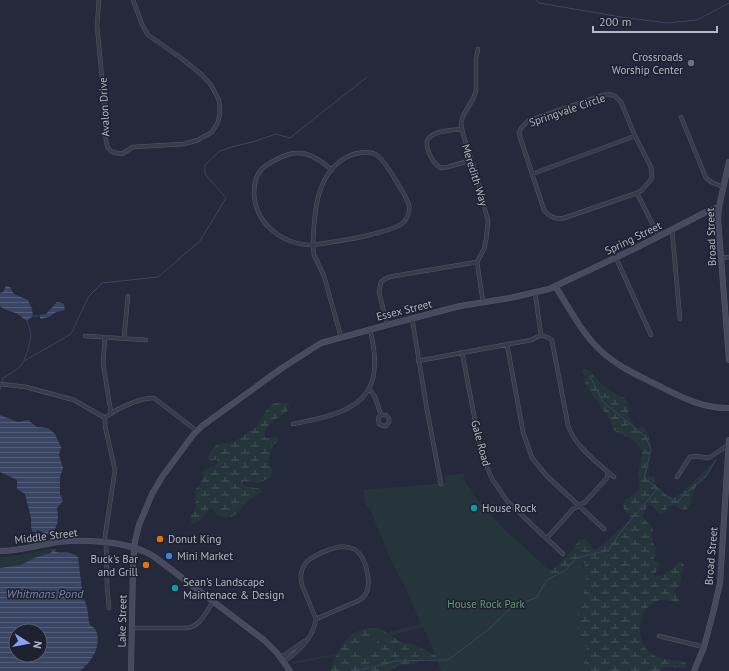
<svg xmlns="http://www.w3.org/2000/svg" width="729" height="671" font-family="'PT Sans',sans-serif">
<defs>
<pattern id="wetland-marsh" width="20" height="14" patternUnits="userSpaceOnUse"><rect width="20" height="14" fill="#26353c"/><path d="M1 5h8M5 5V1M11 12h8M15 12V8" fill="none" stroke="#435057"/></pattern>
<pattern id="water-rules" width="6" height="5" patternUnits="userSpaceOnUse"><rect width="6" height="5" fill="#3a4463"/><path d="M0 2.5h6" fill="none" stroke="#545d78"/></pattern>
</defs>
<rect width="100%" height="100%" fill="#24293b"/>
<!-- wetland -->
<path fill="url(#wetland-marsh)" d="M583,369L591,371C593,374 594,377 597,379C604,387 615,395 625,398L629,407L628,415L637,429L642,426C657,437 649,460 647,476L649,477L654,476L655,477V484C659,489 664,496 672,497C681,497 706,470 712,463L715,464L706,477L696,486L692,495L691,504L686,510L680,509L675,505L670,506L662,514L659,513L651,505L647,506L643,514V518L653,528C652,536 651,541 656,548L654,560L659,563C659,568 658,571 654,574L655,576C666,578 672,565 681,562L684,565L679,587L674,590V592L678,597L679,600L677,602C672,601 666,600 661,600C638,604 633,639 650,653C661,662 674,658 686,663L687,666L685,668L665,667L662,668L660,671H570L581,573L585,564C577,560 571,567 567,573L501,608L547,572L558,565L571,552L579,540L586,539L593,549H597L629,521V515C613,501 633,498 639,489C641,485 638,481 638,477C638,467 646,456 639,446C634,438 621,435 613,430L610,420L585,384L586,377L582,373Z
M276,403H288L290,406C288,417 268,417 264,436L266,438L276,437L279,441L273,445L268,462L272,470L270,478L258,483L244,481L242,483L243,485L254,488H260L261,490V492L249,500L235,515L231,517L226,518L218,515L212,508H209C204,515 200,524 190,524V518L196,506L195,490L202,481L203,472L206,469L215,466L218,462L217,459L211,461L208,460L209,453L217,444L234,442L256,427L270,405Z
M367,628L381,629L401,642L412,644L436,655L439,660L424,659L412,664L400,665L389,671H331C331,663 343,642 349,637C354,632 361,630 367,628Z"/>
<!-- green -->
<path fill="#26353c" d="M464,473L465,482L478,500L501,526L549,570L554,577L581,562L587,582L577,617L578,628L587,650L585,661L579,671H441L433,649L423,627L379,639L374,648V650H366L293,664L292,662L360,649L361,639L421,624L407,591L390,558L369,507L366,506L363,490L446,483L445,476Z
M52,549L51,553L34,558L22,565L0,568V557L21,555Z"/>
<!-- water -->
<path fill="url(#water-rules)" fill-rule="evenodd" d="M6,286L10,287L14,294L28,300L32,309L33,316L27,321C23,319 22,317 19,315C13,311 5,311 0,306V293L3,292Z
M57,302L62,303L64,304L65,310L56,312L49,317L40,319V315L46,314Z
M0,415L18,422L28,420L37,427L48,428L55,434L61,447L59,455L63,468L60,478V494L63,501L57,508C59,518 58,525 52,534L49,535L38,530L36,532H33L31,527V518L25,494L17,489V480L0,472Z
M56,549L55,552C64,554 68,550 78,557L83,598C89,606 87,616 90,625C101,630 99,647 93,656C90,662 85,667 80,671H0V568L21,565L34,558L51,553L52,550ZM16,631H40V655H16Z"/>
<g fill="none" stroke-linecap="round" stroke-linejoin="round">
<!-- stream -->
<path stroke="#3a4463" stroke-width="1" d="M536,0L539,3L621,17L667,23L697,20L729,3
M33,316H39
M24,360C29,347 34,335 27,321
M590,376L603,402L646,437L651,450L644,478L676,503L685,494L707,475L716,459
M2,383L3,378L19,368L24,361L71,334L89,296L102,283L158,277L200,241L226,198L205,174V165L220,151L235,146L252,142L276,134L290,138L367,77
M0,390L1,386
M357,671L395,661L448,660L489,629L514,605L536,598L547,580L566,570L576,558L609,550L620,533L657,489"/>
<defs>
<path id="street" d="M99,0L97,26L105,109L106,142L108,148L112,152L122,154L133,147L184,144L198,140L212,132L218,122L220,113L219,100L211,85L202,75L181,58L148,35L142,24L133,0
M478,49L476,58V91L473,99L463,116L461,124L463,134L477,178L488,221L486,240L484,249L477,262L483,302
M681,117L706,178L711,182L723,187
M461,129C450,131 432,130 427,141C426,150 433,164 441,168L448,167L471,160
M332,170C314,155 301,147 279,158C272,162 266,164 261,170C255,177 254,185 254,193C255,224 283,245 313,245C314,212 316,170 351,155C360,152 370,150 378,156C385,161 406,196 409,205C410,210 408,217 404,222C392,234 332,242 313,245L314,255L324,276L341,337
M532,174L635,136
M637,193L642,190L650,181L652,177L651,167L635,136L621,102L615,96L608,94L603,95L528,121L521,128L519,133L520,137L544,210C549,217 555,220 564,218L637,193L659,237
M672,230L680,319
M616,258L651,335
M721,258L729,257
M535,292L541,335
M412,318L427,410L441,484
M387,325L379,292L381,282C387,277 392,276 400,275L477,262
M541,335L551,339L552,341L568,425C574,446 598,463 614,477
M85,336L146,340
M105,337L103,363L111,413
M124,338L128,296
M507,344L523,432L532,458L547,476L604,529
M462,352L481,452L492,479L508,502L563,554
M418,361L531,340L541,335
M0,384L26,387L74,400L105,418C114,410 141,397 154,398L197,431
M369,388L375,397L381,415H386L389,419V422L386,426H383L379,424L378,418L381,415
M293,424C325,418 370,411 374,372C376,357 373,343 370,329
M677,477L690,457L695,456L709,458L728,445
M547,538L573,509L585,502L607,478L608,472
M104,543L115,470L105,426V418
M106,543L107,585L109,608
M132,628H187C200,627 206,612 213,602
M659,636L704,647
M281,657L300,644L305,641
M284,662C299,650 313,639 316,619L360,600C368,594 369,587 368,577C364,548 350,540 323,552C317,555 309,558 305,564C301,570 300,578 302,585L316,619"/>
<path id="secondary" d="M729,162L719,207L718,219L729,360
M555,286C569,307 581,332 599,349C614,364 633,373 651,382C676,394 700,409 729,408
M0,551C20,551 38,545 58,542C86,539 132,541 156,558L264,640L277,653L290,671
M131,671L133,567L135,541L139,525L152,494L162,477L193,435L202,426L282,368L321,343L387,325L460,306L510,298L549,289L634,249L708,211L719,207
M694,671L704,647L714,609L720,583L729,440"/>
</defs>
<!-- street casing -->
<use href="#street" stroke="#535766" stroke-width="4.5"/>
<!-- secondary casing -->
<use href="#secondary" stroke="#535766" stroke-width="6"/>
<!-- street -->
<use href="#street" stroke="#373c4b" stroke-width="3.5"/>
<!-- secondary -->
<use href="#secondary" stroke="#464a5e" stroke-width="5"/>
</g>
<!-- markers -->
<circle fill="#6b7280" stroke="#1d2130" stroke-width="1.5" cx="691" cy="63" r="4"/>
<g fill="#0f9aa8" stroke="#1d2130" stroke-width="1.5">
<circle cx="474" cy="508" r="4"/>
<circle cx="175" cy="588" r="4"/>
</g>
<g fill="#e8710a" stroke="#1d2130" stroke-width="1.5">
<circle cx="160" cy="539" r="4"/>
<circle cx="146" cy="565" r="4"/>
</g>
<circle fill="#3f7fe0" stroke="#1d2130" stroke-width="1.5" cx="169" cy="556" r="4"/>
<g text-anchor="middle" stroke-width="3" stroke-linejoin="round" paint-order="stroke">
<!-- poi labels -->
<g font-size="11" fill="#b3b7c6" stroke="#1d2130" text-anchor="start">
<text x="683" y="61" text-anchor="end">Crossroads<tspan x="683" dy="13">Worship Center</tspan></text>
<text x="482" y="512">House Rock</text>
<text x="168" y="543">Donut King</text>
<text x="177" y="560">Mini Market</text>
<text x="138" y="563" text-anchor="end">Buck's Bar<tspan x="138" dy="13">and Grill</tspan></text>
<text x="183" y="586">Sean's Landscape<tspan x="183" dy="13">Maintenace &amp; Design</tspan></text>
</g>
<!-- street labels -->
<g font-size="11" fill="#b3b7c6" stroke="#1d2130">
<text transform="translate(104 107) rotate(-93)" y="4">Avalon Drive</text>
<text transform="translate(567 110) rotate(-19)" y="4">Springvale Circle</text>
<text transform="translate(475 175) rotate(73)" y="4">Meredith Way</text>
<text transform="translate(711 237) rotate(-92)" y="4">Broad Street</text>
<text transform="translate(633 238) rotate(-26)" y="4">Spring Street</text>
<text transform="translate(404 310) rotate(-14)" y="4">Essex Street</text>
<text transform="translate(481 443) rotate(75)" y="4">Gale Road</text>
<text transform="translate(46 536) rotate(-7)" y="4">Middle Street</text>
<text transform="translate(711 556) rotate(-85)" y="4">Broad Street</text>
<text transform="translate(122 621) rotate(-89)" y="4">Lake Street</text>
</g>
<!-- park labels -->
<g font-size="11" fill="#6b967d" stroke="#1d2130">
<text x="486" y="608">House Rock Park</text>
</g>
<!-- water labels -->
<g font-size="12" font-style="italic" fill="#7c88ad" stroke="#1d2130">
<text x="45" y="598">Whitmans Pond</text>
</g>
</g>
<!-- north arrow -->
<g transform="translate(28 643) rotate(101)"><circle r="19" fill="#1d2130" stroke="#595d6c"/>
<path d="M0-3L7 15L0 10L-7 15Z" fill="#8ba0f3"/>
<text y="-6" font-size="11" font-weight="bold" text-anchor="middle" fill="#b3b7c6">N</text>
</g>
<!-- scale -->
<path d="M593 26v6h124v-6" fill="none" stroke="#b3b7c6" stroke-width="2"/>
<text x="599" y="26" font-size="12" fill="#b3b7c6" stroke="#1d2130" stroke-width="3" paint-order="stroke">200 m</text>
</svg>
